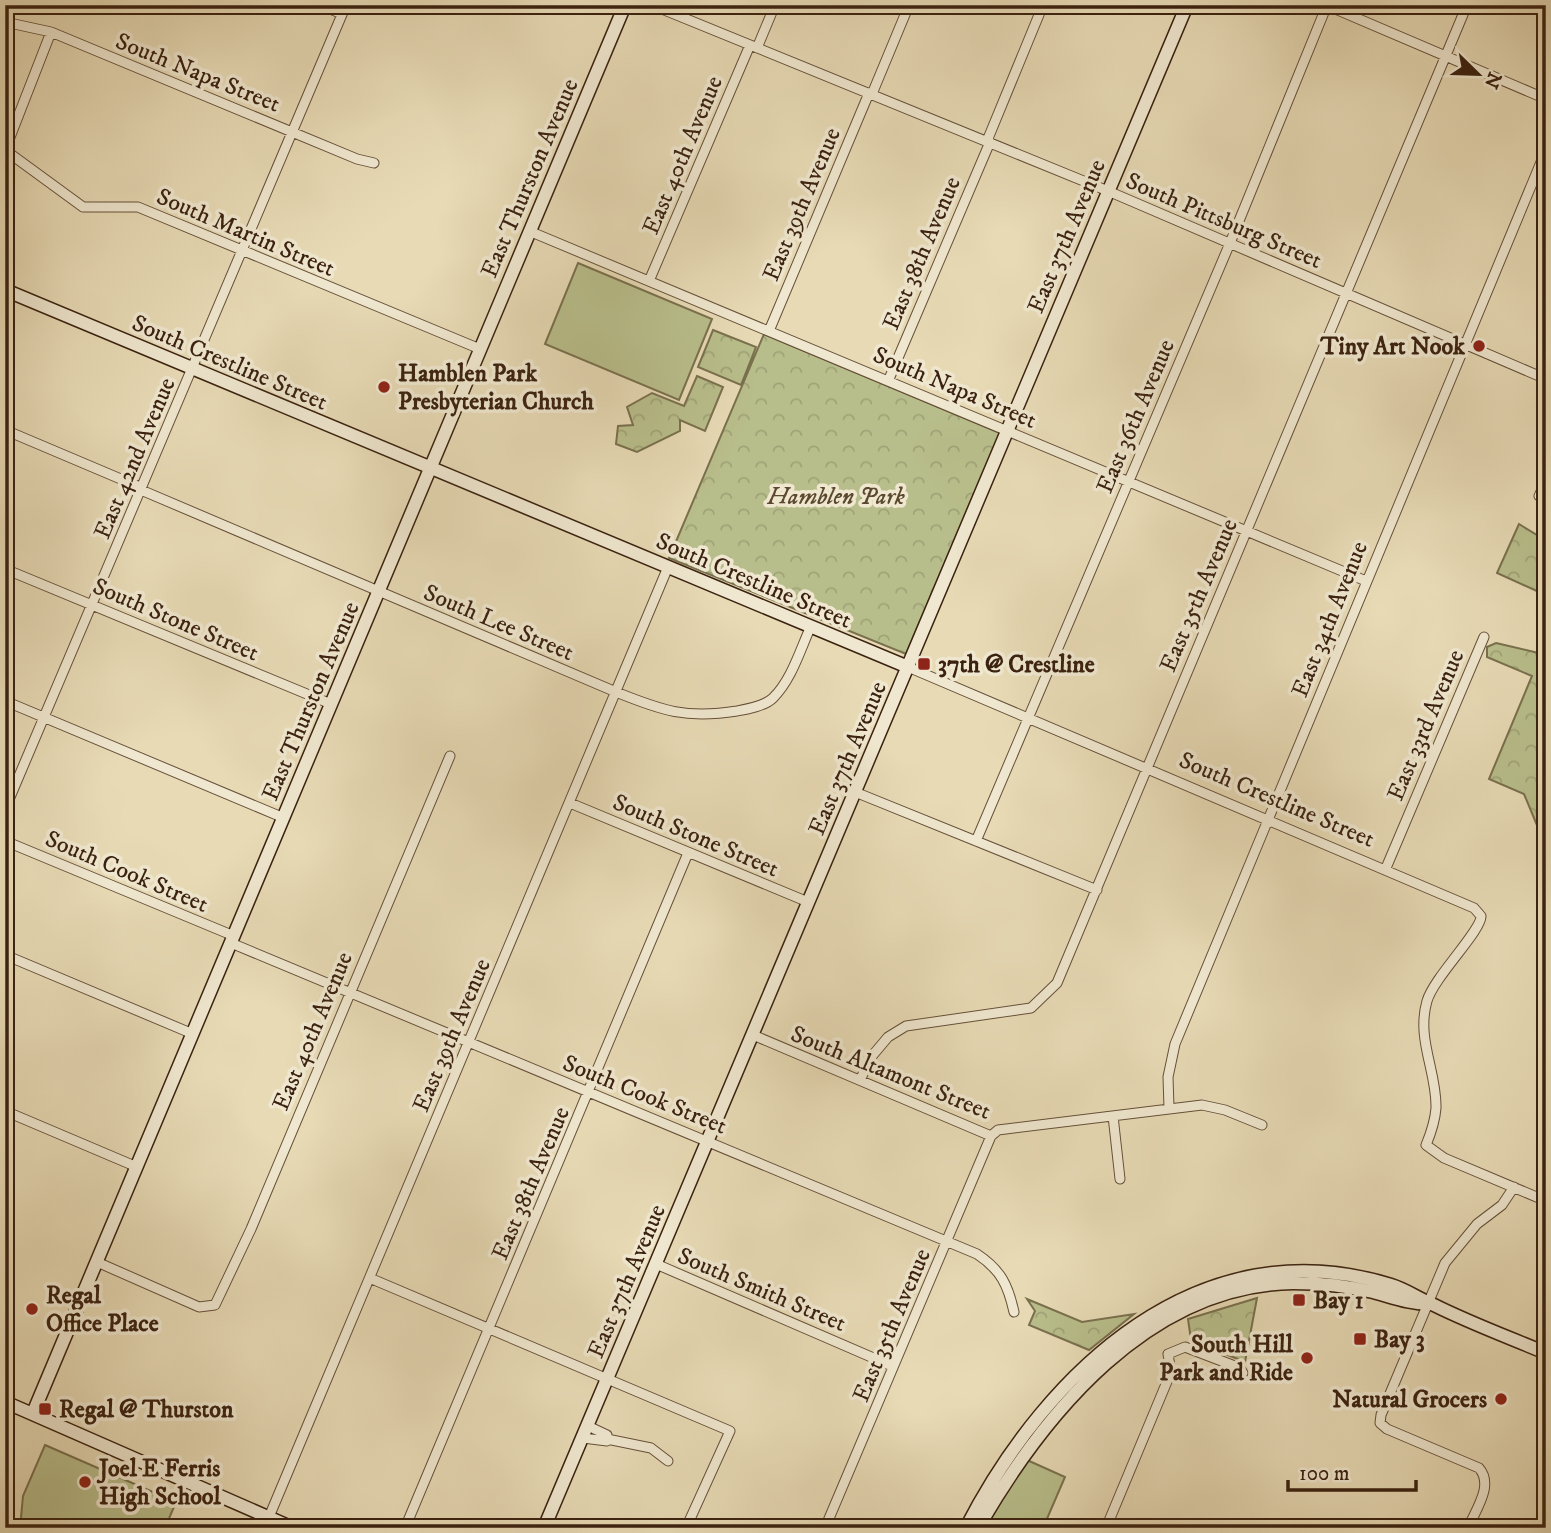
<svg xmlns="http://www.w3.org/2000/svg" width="1551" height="1533" font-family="'IM FELL DW Pica',serif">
<defs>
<pattern id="forest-crowns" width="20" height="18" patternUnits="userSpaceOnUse" patternTransform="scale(1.75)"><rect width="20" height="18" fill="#b8be8b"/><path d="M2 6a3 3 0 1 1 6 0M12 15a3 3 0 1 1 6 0" fill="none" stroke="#9fa377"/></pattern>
</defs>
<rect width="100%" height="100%" fill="#e7dab5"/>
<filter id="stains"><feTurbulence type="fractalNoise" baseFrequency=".00286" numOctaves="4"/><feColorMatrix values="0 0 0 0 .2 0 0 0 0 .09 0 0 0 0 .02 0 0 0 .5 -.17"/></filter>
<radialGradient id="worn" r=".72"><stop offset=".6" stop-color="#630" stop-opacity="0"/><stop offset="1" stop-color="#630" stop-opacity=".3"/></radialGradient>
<!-- grass -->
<path fill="#b8be8b" stroke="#7a704e" stroke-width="2" d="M578,263L712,319L679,400L545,344Z
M45,1445L176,1502L165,1528H20L23,1496Z
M1027,1460L1065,1477L1043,1528H985Z"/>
<!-- forest -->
<path fill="url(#forest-crowns)" stroke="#7a704e" stroke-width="2" d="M713,330L756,347L741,385L698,367Z
M764,334L1000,433L906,654L669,558Z
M697,376L723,387L705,431L680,420V431L637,452L616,444L618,426L633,425L627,407L652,393L684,406Z
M1519,524L1545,540L1540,569L1546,577V601L1539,592L1497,573Z
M1496,643L1543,654L1546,847L1524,794L1489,779L1532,676L1487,657V647Z
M1257,1298L1245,1362L1191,1340L1188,1319Z
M1027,1299L1082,1322L1134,1314L1089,1350L1029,1325L1035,1311Z"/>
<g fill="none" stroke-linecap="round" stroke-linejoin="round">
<defs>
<path id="street" d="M321,5L342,14
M652,5L1108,191L1546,379
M1326,5L1546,99
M5,22L51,32L357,159L374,163
M757,48L775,5
M872,94L909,5
M987,141L1043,5
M5,150L83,207H138L480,349
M5,150L51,32
M529,231L1366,581
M649,281L750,45
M769,331L869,93
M889,379L990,142
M5,430L142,488
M141,490L616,692C663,711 686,719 737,711C748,709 765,706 773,698C792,679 800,650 811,626
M1539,496L1546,481
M5,569L331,704
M908,667L1474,908L1481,916C1482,930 1434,977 1427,1001C1416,1039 1437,1072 1436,1108C1435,1121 1431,1133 1426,1145L1444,1158L1546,1201
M5,701L284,818
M855,792L1097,890
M570,803L808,902
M5,809L346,5
M5,841L234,936
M976,841L1230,243L1327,5
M1386,868L1484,637
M231,943L977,1254C1001,1270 1008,1285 1014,1312
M5,955L193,1034
M753,1035L991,1136L998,1130L1202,1105L1225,1110L1262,1125
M860,1080L872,1056L888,1037L906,1026L1031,1008L1057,983L1467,5
M1169,1108L1168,1077L1175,1044L1546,150
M5,1111L137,1167
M1113,1116L1120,1179
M97,1262L199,1307L215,1305L251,1229L450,756
M656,1264L892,1366
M372,1279L730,1431L686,1528
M583,1438L607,1441V1435L588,1426
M607,1439L651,1448L668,1461
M269,1517L668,567
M405,1528L688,853
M825,1528L991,1136
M1106,1528L1171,1372L1168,1354L1185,1347L1240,1368L1243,1373
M1468,1528C1476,1509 1494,1485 1479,1468L1387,1429L1380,1423L1381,1415L1445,1263L1477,1224L1502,1205L1514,1187"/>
<path id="secondary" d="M5,290L908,667
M5,1402L293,1528
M33,1413L625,5
M544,1528L1187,5
M966,1528C1047,1370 1201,1225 1391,1285C1407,1290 1419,1299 1434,1305C1470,1323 1508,1337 1546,1353
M978,1528C1044,1413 1149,1285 1293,1283C1320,1283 1347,1286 1373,1292C1392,1297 1410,1304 1430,1304"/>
</defs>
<!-- street casing -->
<use href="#street" stroke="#665039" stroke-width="11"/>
<!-- secondary casing -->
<use href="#secondary" stroke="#3b2210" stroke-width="15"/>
<!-- street -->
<use href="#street" stroke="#efe7cf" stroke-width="9"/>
<!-- secondary -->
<use href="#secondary" stroke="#efe7cf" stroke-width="12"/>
</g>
<!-- markers -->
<g fill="#8f2418" stroke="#efe7cf" stroke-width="2.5">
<circle cx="1479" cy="346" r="7"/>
<circle cx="384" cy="387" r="7"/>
<rect x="917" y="657" width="14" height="14" rx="3.5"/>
<rect x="1292" y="1293" width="14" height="14" rx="3.5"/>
<circle cx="32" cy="1309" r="7"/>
<rect x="1353" y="1332" width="14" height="14" rx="3.5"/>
<circle cx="1307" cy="1358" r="7"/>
<circle cx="1501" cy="1399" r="7"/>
<rect x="38" y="1402" width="14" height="14" rx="3.5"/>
<circle cx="85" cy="1482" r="7"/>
</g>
<g text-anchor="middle" stroke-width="7" stroke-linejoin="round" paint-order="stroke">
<!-- street labels -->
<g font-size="24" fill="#3b2210" stroke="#efe7cf">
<text transform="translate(198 72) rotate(22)" y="8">South Napa Street</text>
<text transform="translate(682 155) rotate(-67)" y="8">East 40th Avenue</text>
<text transform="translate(529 178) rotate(-67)" y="8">East Thurston Avenue</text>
<text transform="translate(801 204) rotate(-67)" y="8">East 39th Avenue</text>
<text transform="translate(1224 220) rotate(23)" y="8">South Pittsburg Street</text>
<text transform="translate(246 232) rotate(23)" y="8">South Martin Street</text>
<text transform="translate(1066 236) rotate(-67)" y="8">East 37th Avenue</text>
<text transform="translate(921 253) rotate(-67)" y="8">East 38th Avenue</text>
<text transform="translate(230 362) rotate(23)" y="8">South Crestline Street</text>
<text transform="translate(955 387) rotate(23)" y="8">South Napa Street</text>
<text transform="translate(1135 416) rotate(-67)" y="8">East 36th Avenue</text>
<text transform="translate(134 458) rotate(-67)" y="8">East 42nd Avenue</text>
<text transform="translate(754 580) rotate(23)" y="8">South Crestline Street</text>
<text transform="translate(1198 595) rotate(-67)" y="8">East 35th Avenue</text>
<text transform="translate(176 619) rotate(23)" y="8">South Stone Street</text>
<text transform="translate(1329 619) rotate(-68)" y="8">East 34th Avenue</text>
<text transform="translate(499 622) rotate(23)" y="8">South Lee Street</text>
<text transform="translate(310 701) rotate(-67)" y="8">East Thurston Avenue</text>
<text transform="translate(1425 725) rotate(-67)" y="8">East 33rd Avenue</text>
<text transform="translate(847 758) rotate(-67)" y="8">East 37th Avenue</text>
<text transform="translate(1277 799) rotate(23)" y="8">South Crestline Street</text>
<text transform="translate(696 835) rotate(23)" y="8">South Stone Street</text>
<text transform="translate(127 871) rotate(23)" y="8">South Cook Street</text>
<text transform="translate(312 1031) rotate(-67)" y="8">East 40th Avenue</text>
<text transform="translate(451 1035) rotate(-67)" y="8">East 39th Avenue</text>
<text transform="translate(891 1072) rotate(22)" y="8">South Altamont Street</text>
<text transform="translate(645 1094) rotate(22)" y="8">South Cook Street</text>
<text transform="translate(530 1183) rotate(-67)" y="8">East 38th Avenue</text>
<text transform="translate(626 1281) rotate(-67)" y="8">East 37th Avenue</text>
<text transform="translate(762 1289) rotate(23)" y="8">South Smith Street</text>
<text transform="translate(891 1325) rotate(-67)" y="8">East 35th Avenue</text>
</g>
<!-- poi labels -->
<g font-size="24" font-weight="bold" fill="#3b2210" stroke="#efe7cf" text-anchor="start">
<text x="1465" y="354" text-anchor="end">Tiny Art Nook</text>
<text x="398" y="381">Hamblen Park<tspan x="398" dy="28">Presbyterian Church</tspan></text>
<text x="938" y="672">37th @ Crestline</text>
<text x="46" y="1303">Regal<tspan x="46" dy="28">Office Place</tspan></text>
<text x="1313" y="1308">Bay 1</text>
<text x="1374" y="1347">Bay 3</text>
<text x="1293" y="1352" text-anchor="end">South Hill<tspan x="1293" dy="28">Park and Ride</tspan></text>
<text x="1487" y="1407" text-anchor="end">Natural Grocers</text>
<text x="59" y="1417">Regal @ Thurston</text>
<text x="99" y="1476">Joel E Ferris<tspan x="99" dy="28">High School</tspan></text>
</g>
<!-- park labels -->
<g font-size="24" font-style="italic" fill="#5a492f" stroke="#efe7cf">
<text x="836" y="504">Hamblen Park</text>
</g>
</g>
<!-- margin -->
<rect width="1551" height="1533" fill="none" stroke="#e7dab5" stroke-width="28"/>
<rect x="7" y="7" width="1537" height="1519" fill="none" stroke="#3b2210" stroke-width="3.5"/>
<rect x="14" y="14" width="1523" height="1505" fill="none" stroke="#3b2210" stroke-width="2"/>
<!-- north arrow -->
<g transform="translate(1478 74) rotate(113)" stroke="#efe7cf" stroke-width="5" paint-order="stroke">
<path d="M0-5L12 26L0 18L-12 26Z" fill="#3b2210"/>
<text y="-10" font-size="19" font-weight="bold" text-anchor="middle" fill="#3b2210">N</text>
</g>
<!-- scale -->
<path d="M1288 1480v10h128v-10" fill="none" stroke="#3b2210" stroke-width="3.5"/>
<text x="1299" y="1480" font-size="21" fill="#3b2210" stroke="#efe7cf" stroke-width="5" paint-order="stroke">100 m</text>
<rect width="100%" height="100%" filter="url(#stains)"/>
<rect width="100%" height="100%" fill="url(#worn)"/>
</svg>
